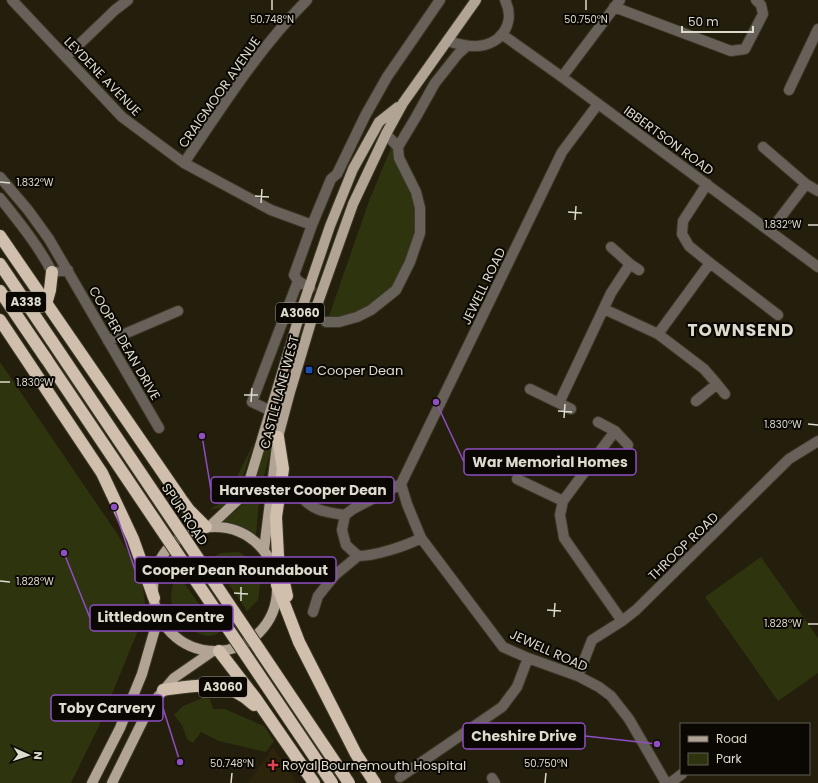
<svg xmlns="http://www.w3.org/2000/svg" width="818" height="783" font-family="Poppins,sans-serif">
<rect width="100%" height="100%" fill="#241e0c"/>
<!-- built -->
<path fill="#2c240b" d="M273,747L297,783H248Z"/>
<!-- green -->
<path fill="#2e350e" d="M391,148L394,151C398,161 401,171 405,180C408,190 413,198 414,209C418,236 406,270 388,291C379,301 365,309 352,315C345,318 336,318 328,319L369,201Z
M0,362L116,532L141,574L146,611L98,728L71,783H0Z
M270,432L275,434L260,491L256,535L236,525L221,520L237,510L246,500Z
M254,442L238,492C231,502 223,510 210,509L219,504L229,493Z
M239,552L249,558L251,569L258,575L260,584L258,600L247,611L211,558L221,553Z
M761,557L818,638V673L778,701L705,597Z
M178,574L219,633C210,638 204,636 195,632C172,621 164,596 178,574Z
M203,698L210,699L213,709H225L264,726L274,741L266,752L219,741L201,732L193,743L187,739L182,725L174,715L183,706Z"/>
<g fill="none" stroke-linecap="round" stroke-linejoin="round">
<defs>
<path id="minor" d="M12,0L122,117L184,163L271,210L312,225
M614,7L731,51L745,49L763,14L761,5L756,0
M503,35L562,77L818,267
M447,41C455,43 464,46 472,46C499,48 517,24 505,0
M66,57L115,10L128,0
M562,77L620,0
M789,90L818,29
M598,104L562,152L401,484L407,504L421,538L503,647L528,658L578,676L599,687L611,696L629,719L666,783
M386,134L398,147
M398,147L416,117L435,83L458,54L467,46
M763,147L806,184L818,191
M184,163C222,107 259,48 307,0
M0,177L28,210L49,239L159,428
M707,184L683,221L682,234L689,246L710,263L778,315
M0,198C19,222 38,245 52,272L68,270
M770,231L806,184
M611,247L630,264L639,270
M310,288L298,281L294,275L312,225L331,179L337,174L365,116L387,77L440,0
M604,309L658,334L704,369L717,384
M326,322H339L357,317L371,310L396,290L410,262L420,233V208L416,192L399,158L398,147
M658,334L710,263
M108,341L178,311
M530,389L571,409
M696,401L717,384L725,394
M559,403L611,293L630,264
M271,411L252,402L298,281
M598,422L615,431L628,445
M615,431L563,501L560,515L564,538L622,621
M517,479L563,501
M401,484L353,509L345,515L342,530L346,545L358,556C375,556 406,546 421,538
M296,489C309,510 322,512 345,515
M313,612L318,596L335,575L358,556
M578,676L592,640L622,621L636,610L789,459L818,441
M400,777L502,707L517,687L528,658
M492,778L495,783
M670,783L682,774"/>
<path id="major" d="M209,527L241,497L249,482L299,317L330,226L353,169L379,122L398,107
M153 589a62 62 0 1 1 124 0a62 62 0 1 1-124 0Z
M264,550L278,437L290,392L311,322L353,204L386,134L403,103L476,0
M92,783L120,728L142,674L159,615
M112,783L150,706L174,678L213,651"/>
<path id="highway" d="M0,236L181,499L189,510L206,527
M0,264L52,341
M0,291L47,360
M46,304L50,290L52,272
M0,320L102,473L133,539L154,598
M278,437L283,469L276,517L278,556L287,596
M277,585L299,642L356,754L375,783
M219,651L256,699L314,783
M163,690C199,685 226,678 254,705"/>
</defs>
<!-- minor casing -->
<use href="#minor" stroke="#3e3827" stroke-width="12"/>
<!-- major casing -->
<use href="#major" stroke="#3e3827" stroke-width="12"/>
<!-- highway casing -->
<use href="#highway" stroke="#3e3827" stroke-width="14"/>
<!-- minor -->
<use href="#minor" stroke="#68615a" stroke-width="10"/>
<!-- major -->
<use href="#major" stroke="#b2a495" stroke-width="10"/>
<!-- highway -->
<use href="#highway" stroke="#d0bfad" stroke-width="12"/>
<defs>
<path id="highway-bridge" d="M52,341L349,783
M47,360L332,783"/>
</defs>
<!-- highway-bridge casing -->
<use href="#highway-bridge" stroke="#3e3827" stroke-width="14" stroke-linecap="butt"/>
<!-- highway-bridge -->
<use href="#highway-bridge" stroke="#d0bfad" stroke-width="12"/>
</g>
<!-- ticks -->
<path fill="none" stroke="#dddace" stroke-width="1.5" d="M272,10V0M586,10V0M0,182L10,183M255,196L269,197M261,203L262,189M568,212L582,213M575,220L576,206M808,225H818M0,382H10M244,395H258M251,402L252,388M558,411L572,412M564,418L565,404M808,424L818,425M0,581L10,582M234,593L248,594M241,601V587M547,610L561,611M554,617L555,603M808,624H818M231,783L232,773M545,783L546,773"/>
<!-- markers -->
<rect fill="#1a4fb4" stroke="#0b0803" stroke-width="1.5" x="305" y="366" width="8" height="8" rx="2"/>
<path fill="#e0444e" stroke="#0b0803" stroke-width="1.5" d="M271 759h4v4h4v4h-4v4h-4v-4h-4v-4h4z"/>
<g text-anchor="middle" stroke-width="4" stroke-linejoin="round" paint-order="stroke">
<!-- shield labels -->
<g fill="#0b0803" stroke="#9e9b91" stroke-width="1">
<rect x="6" y="292" width="40" height="20" rx="3"/>
<rect x="276" y="303" width="48" height="20" rx="3"/>
<rect x="199" y="677" width="48" height="20" rx="3"/>
</g>
<g font-size="12" font-weight="bold" fill="#dddace">
<text x="26" y="306">A338</text>
<text x="300" y="317">A3060</text>
<text x="223" y="691">A3060</text>
</g>
<!-- street labels -->
<g font-size="13" fill="#dddace" stroke="#0b0803">
<text transform="translate(103 76) rotate(46)" y="5">LEYDENE AVENUE</text>
<text transform="translate(219 92) rotate(-55)" y="5">CRAIGMOOR AVENUE</text>
<text transform="translate(669 140) rotate(36)" y="5">IBBERTSON ROAD</text>
<text transform="translate(483 286) rotate(-64)" y="5">JEWELL ROAD</text>
<text transform="translate(125 343) rotate(60)" y="5">COOPER DEAN DRIVE</text>
<text transform="translate(279 392) rotate(-75)" y="5">CASTLE LANE WEST</text>
<text transform="translate(185 514) rotate(56)" y="5">SPUR ROAD</text>
<text transform="translate(683 546) rotate(-44)" y="5">THROOP ROAD</text>
<text transform="translate(549 650) rotate(24)" y="5">JEWELL ROAD</text>
</g>
<!-- poi labels -->
<g font-size="13" fill="#dddace" stroke="#0b0803" text-anchor="start">
<text x="317" y="375">Cooper Dean</text>
<text x="282" y="770">Royal Bournemouth Hospital</text>
</g>
<!-- district labels -->
<g font-size="17" font-weight="bold" letter-spacing="1" fill="#dddace" stroke="#0b0803">
<text x="741" y="336">TOWNSEND</text>
</g>
</g>
<g font-size="10" text-anchor="middle" fill="#dddace" stroke="#0b0803" stroke-width="4" stroke-linejoin="round" paint-order="stroke">
<text x="272" y="23">50.748°N</text>
<text x="586" y="23">50.750°N</text>
<text x="35" y="186">1.832°W</text>
<text x="783" y="228">1.832°W</text>
<text x="35" y="386">1.830°W</text>
<text x="783" y="428">1.830°W</text>
<text x="35" y="585">1.828°W</text>
<text x="783" y="627">1.828°W</text>
<text x="232" y="767">50.748°N</text>
<text x="546" y="767">50.750°N</text>
</g>
<!-- callouts -->
<path fill="none" stroke="#8f4fc2" stroke-width="1.5" d="M436 402L464 462M202 436L211 490M114 507L135 570M64 553L90 618M180 762L163 708M657 744L585 736"/>
<g fill="#8f4fc2" stroke="#0b0803" stroke-width="1.5">
<circle cx="436" cy="402" r="4"/>
<circle cx="202" cy="436" r="4"/>
<circle cx="114" cy="507" r="4"/>
<circle cx="64" cy="553" r="4"/>
<circle cx="180" cy="762" r="4"/>
<circle cx="657" cy="744" r="4"/>
</g>
<g fill="#0b0803" stroke="#8f4fc2" stroke-width="1.5">
<rect x="464" y="449" width="172" height="26" rx="4"/>
<rect x="211" y="477" width="183" height="26" rx="4"/>
<rect x="135" y="557" width="201" height="26" rx="4"/>
<rect x="90" y="605" width="143" height="26" rx="4"/>
<rect x="51" y="695" width="112" height="26" rx="4"/>
<rect x="463" y="723" width="122" height="26" rx="4"/>
</g>
<g font-size="14" text-anchor="middle" font-weight="bold" fill="#dddace">
<text x="550" y="467">War Memorial Homes</text>
<text x="303" y="495">Harvester Cooper Dean</text>
<text x="235" y="575">Cooper Dean Roundabout</text>
<text x="161" y="622">Littledown Centre</text>
<text x="107" y="713">Toby Carvery</text>
<text x="524" y="741">Cheshire Drive</text>
</g>
<!-- legend -->
<rect x="680" y="723" width="130" height="52" fill="#0b0803" stroke="#5f5c54"/>
<rect x="688" y="736" width="20" height="6" fill="#b2a495" stroke="#5f5c54"/>
<text x="716" y="743" font-size="12" fill="#dddace">Road</text>
<rect x="688" y="753" width="20" height="12" fill="#2e350e" stroke="#5f5c54"/>
<text x="716" y="763" font-size="12" fill="#dddace">Park</text>
<!-- north arrow -->
<g transform="translate(28 755) rotate(93)" stroke="#0b0803" stroke-width="3" paint-order="stroke">
<path d="M0-3L7 15L0 10L-7 15Z" fill="#dddace"/>
<text y="-6" font-size="11" font-weight="bold" text-anchor="middle" fill="#dddace">N</text>
</g>
<!-- scale -->
<path d="M682 26v6h71v-6" fill="none" stroke="#dddace" stroke-width="2"/>
<text x="688" y="26" font-size="12" fill="#dddace" stroke="#0b0803" stroke-width="3" paint-order="stroke">50 m</text>
</svg>
